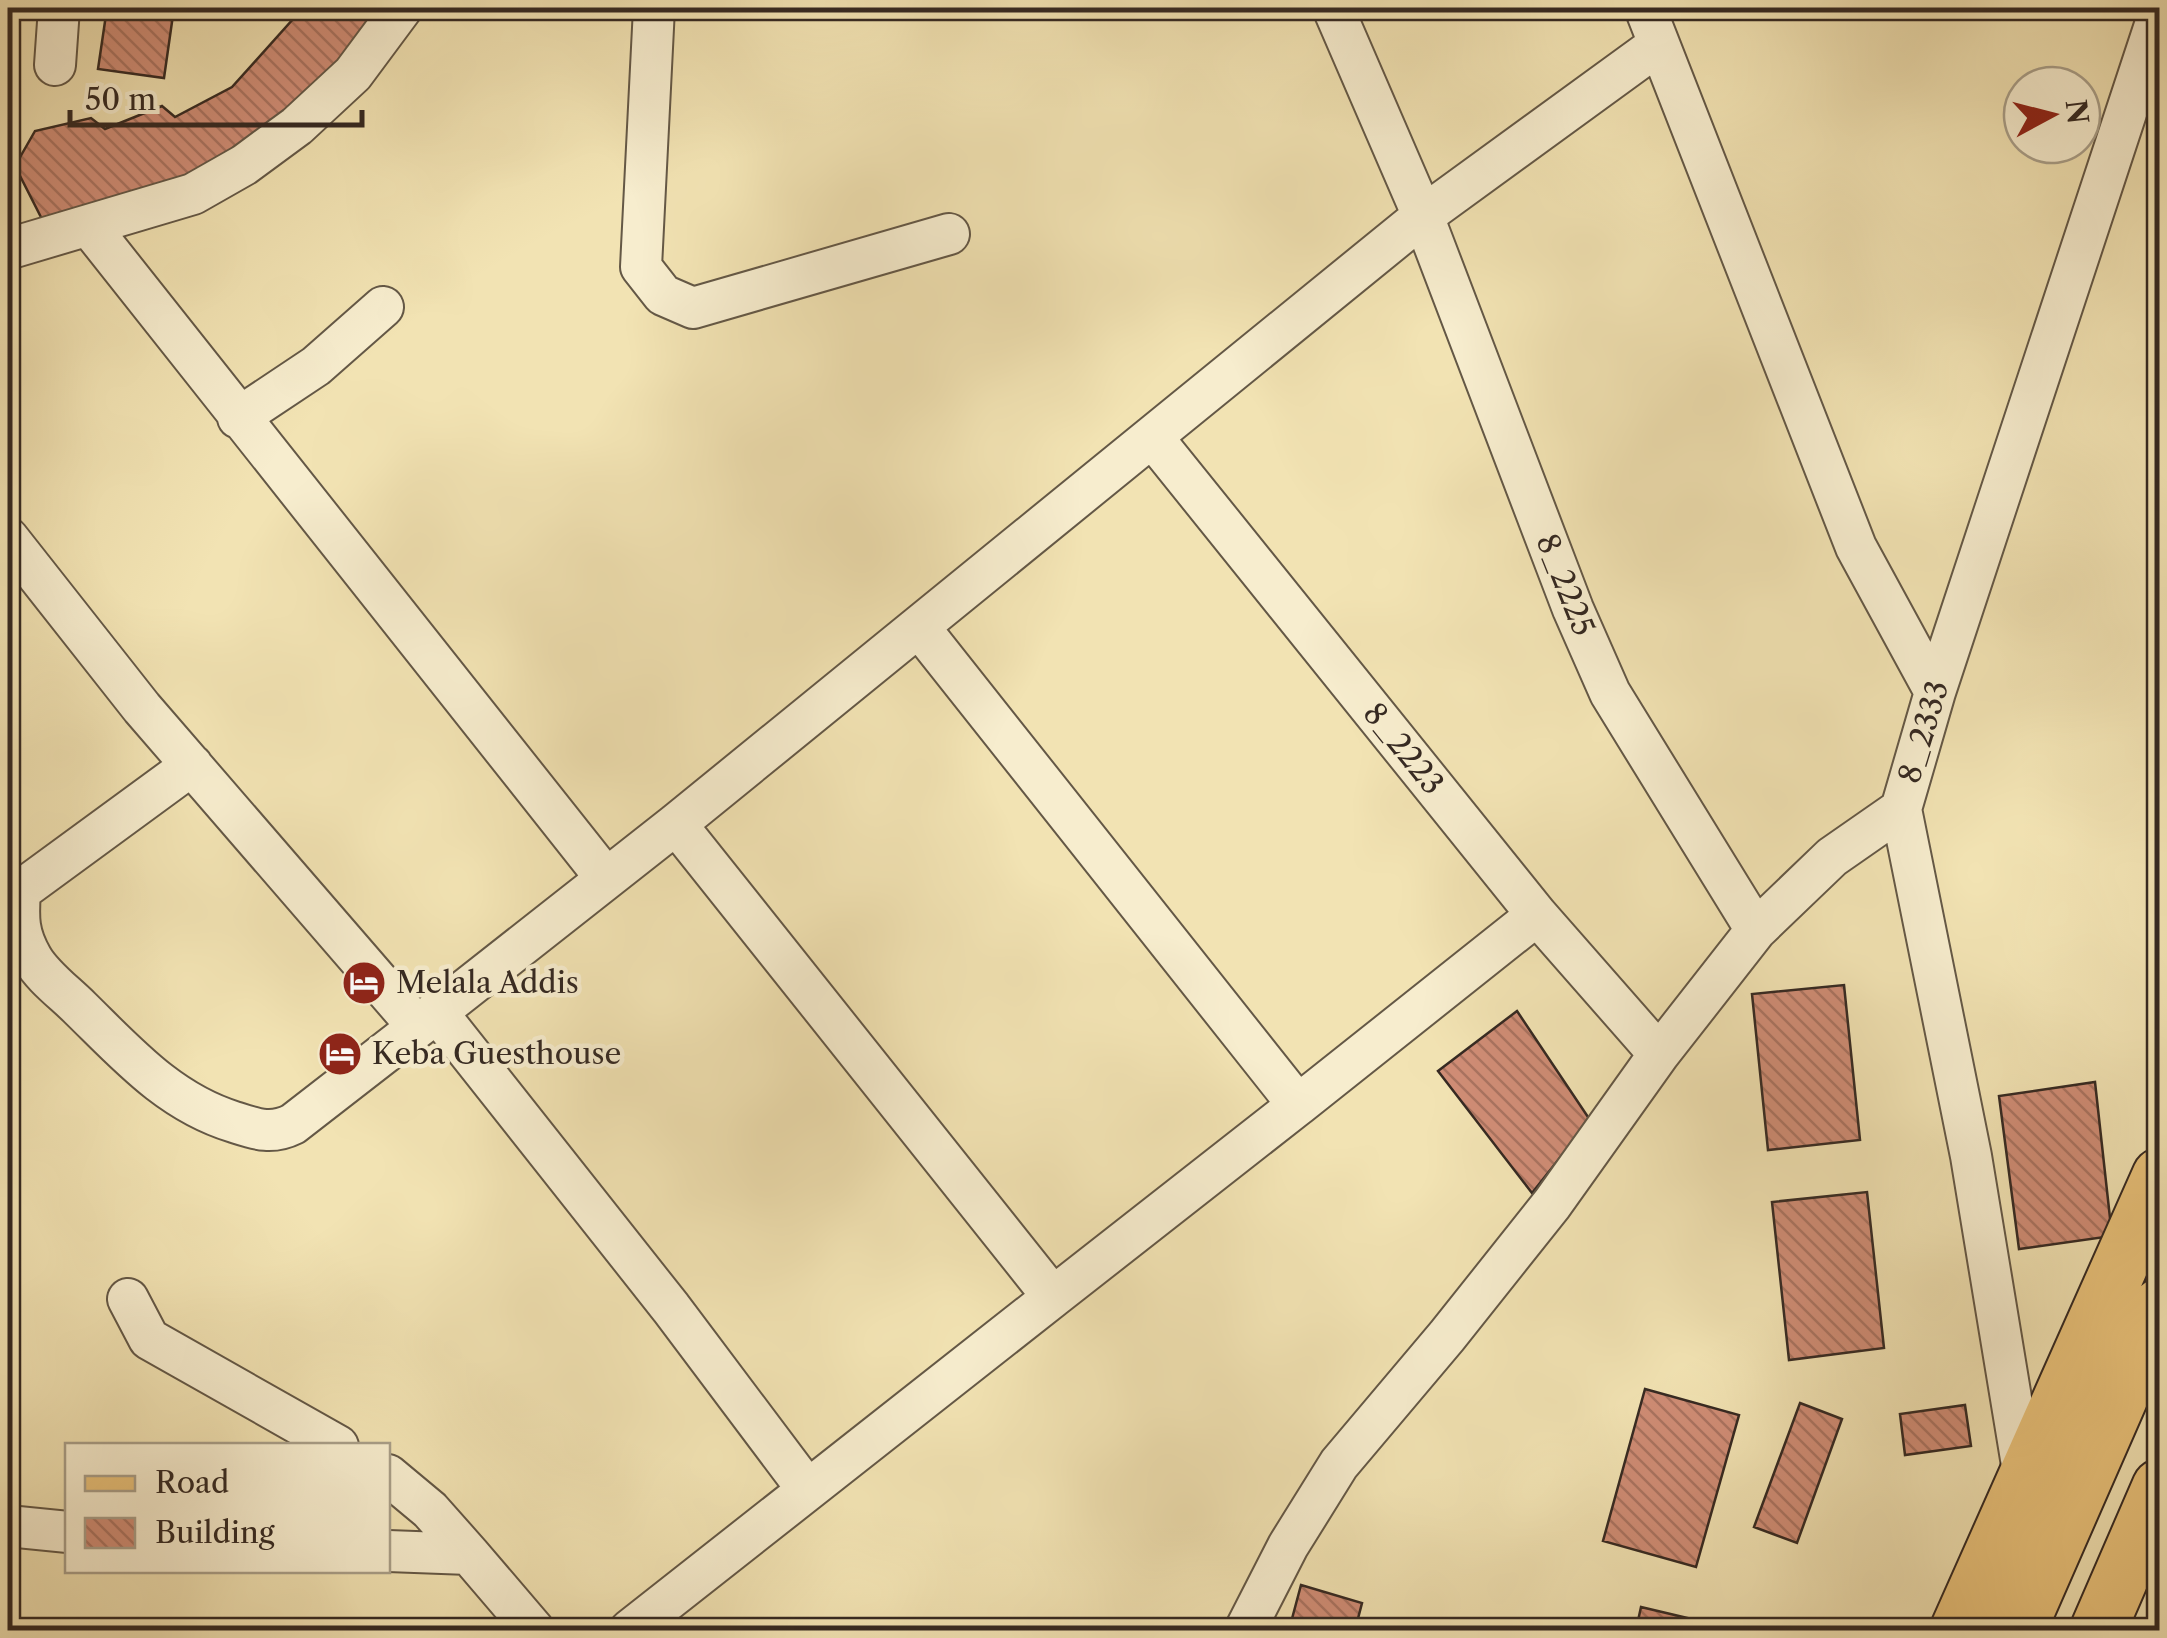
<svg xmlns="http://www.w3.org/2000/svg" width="2167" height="1638" font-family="'Libre Caslon Text',serif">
<defs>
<pattern id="building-back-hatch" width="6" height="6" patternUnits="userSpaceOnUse" patternTransform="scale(2.5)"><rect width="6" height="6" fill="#d08d76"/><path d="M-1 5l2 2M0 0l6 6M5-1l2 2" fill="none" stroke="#aa7360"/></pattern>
</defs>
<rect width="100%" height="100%" fill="#f2e3b3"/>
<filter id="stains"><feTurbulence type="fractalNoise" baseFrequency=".002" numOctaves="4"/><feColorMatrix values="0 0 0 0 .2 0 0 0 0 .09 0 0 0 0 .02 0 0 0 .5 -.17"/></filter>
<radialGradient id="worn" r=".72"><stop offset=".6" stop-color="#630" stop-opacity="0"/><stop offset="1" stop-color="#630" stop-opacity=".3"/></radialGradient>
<!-- building -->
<path fill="url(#building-back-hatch)" stroke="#352922" stroke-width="2.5" d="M107,8H174L164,78L98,69Z
M303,8H389L329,79L212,172L47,229L15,166L35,131L91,118L105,129L162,106L175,117L232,87Z
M1844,985L1860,1140L1768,1150L1752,994Z
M1517,1011L1590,1120L1532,1193L1438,1071Z
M2095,1082L2112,1236L2019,1249L1999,1096Z
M1867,1192L1884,1348L1789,1360L1772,1202Z
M1645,1389L1739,1415L1696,1567L1603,1541Z
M1800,1403L1842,1419L1797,1543L1754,1527Z
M1965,1405L1971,1446L1905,1455L1900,1414Z
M1301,1585L1362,1603L1355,1630H1289Z
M1641,1607L1738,1630H1636Z"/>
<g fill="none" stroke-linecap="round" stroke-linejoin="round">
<defs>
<path id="minor" d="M654,8L641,267L663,295L693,308L949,234
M1333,8L1423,216L1573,609L1610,693L1756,930
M1645,8L1856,547L1935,692
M55,65L59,8
M89,226L605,877
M8,249L193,194L244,165L297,126L353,74L402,8
M238,418L316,366L383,307
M1153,438L1537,915L1659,1054
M8,538L142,708L418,1027L676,824L1423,216L1658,45
M192,765L20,891C18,918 18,934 32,958C42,976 65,993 80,1008C127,1054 169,1102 234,1122C256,1129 271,1135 293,1124L418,1027
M676,824L1053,1297L1298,1105L919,627
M436,1011L671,1308L807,1489
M1298,1105L1537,915
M128,1299L149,1339L338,1446
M388,1475L430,1510L469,1554
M2024,1477L1971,1156L1901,809L1935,692L2160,10
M8,1526L68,1532
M388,1551L469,1554L534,1630
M630,1630L1053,1297
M1245,1630L1288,1546L1339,1464L1447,1336L1552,1204L1659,1054L1756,930L1832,857L1901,809"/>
<path id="primary" d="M1958,1630L2160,1176
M2018,1630L2160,1306
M2098,1630L2160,1487"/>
</defs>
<!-- minor casing -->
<use href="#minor" stroke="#645846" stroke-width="44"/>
<!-- primary casing -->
<use href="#primary" stroke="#352922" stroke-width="59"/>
<!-- minor -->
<use href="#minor" stroke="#f7edce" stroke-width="40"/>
<!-- primary -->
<use href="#primary" stroke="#e9c27a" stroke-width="55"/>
</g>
<!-- icons -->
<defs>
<symbol id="hotel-disc" viewBox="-11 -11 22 22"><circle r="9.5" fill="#8f2418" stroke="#f7edce"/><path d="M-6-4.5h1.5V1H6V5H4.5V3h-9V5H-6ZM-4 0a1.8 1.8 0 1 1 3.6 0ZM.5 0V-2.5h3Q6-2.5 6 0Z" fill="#fff"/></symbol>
</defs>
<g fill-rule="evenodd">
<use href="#hotel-disc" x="339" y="958" width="50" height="50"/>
<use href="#hotel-disc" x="315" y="1029" width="50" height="50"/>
</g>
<g text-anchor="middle" stroke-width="9" stroke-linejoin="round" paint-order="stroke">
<!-- street labels -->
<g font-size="30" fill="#352922" stroke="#f7edce">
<text transform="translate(1565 585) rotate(68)" y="10">8_2225</text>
<text transform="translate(1924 732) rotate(-73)" y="10">8_2333</text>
<text transform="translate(1403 749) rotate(51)" y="10">8_2223</text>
</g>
<!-- poi labels -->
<g font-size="30" fill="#352922" stroke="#f7edce" text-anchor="start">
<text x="396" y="993">Melala Addis</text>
<text x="372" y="1064">Keba Guesthouse</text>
</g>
</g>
<!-- margin -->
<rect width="2167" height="1638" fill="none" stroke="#f2e3b3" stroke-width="40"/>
<rect x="10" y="10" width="2147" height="1618" fill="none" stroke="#352922" stroke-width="5"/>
<rect x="20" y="20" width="2127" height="1598" fill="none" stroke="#352922" stroke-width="2.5"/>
<!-- legend -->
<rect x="65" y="1443" width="325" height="130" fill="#f7edce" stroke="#a99f89" stroke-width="2.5"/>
<rect x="85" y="1476" width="50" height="15" fill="#e9c27a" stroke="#a99f89" stroke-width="2.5"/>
<text x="155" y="1493" font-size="30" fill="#352922">Road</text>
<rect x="85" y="1518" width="50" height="30" fill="url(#building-back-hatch)" stroke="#a99f89" stroke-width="2.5"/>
<text x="155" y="1543" font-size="30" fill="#352922">Building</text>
<!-- north arrow -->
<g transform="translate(2052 115) rotate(83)"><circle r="48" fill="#f7edce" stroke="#a99f89" stroke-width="2.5"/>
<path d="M0-8L18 38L0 25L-18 38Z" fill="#8f2418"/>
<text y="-15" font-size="28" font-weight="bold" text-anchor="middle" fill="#352922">N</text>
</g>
<!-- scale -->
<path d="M70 110v15h292v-15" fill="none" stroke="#352922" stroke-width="5"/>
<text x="85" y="110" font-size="30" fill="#352922" stroke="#f7edce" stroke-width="8" paint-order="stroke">50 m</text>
<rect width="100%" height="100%" filter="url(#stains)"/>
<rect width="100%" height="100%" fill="url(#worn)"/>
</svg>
